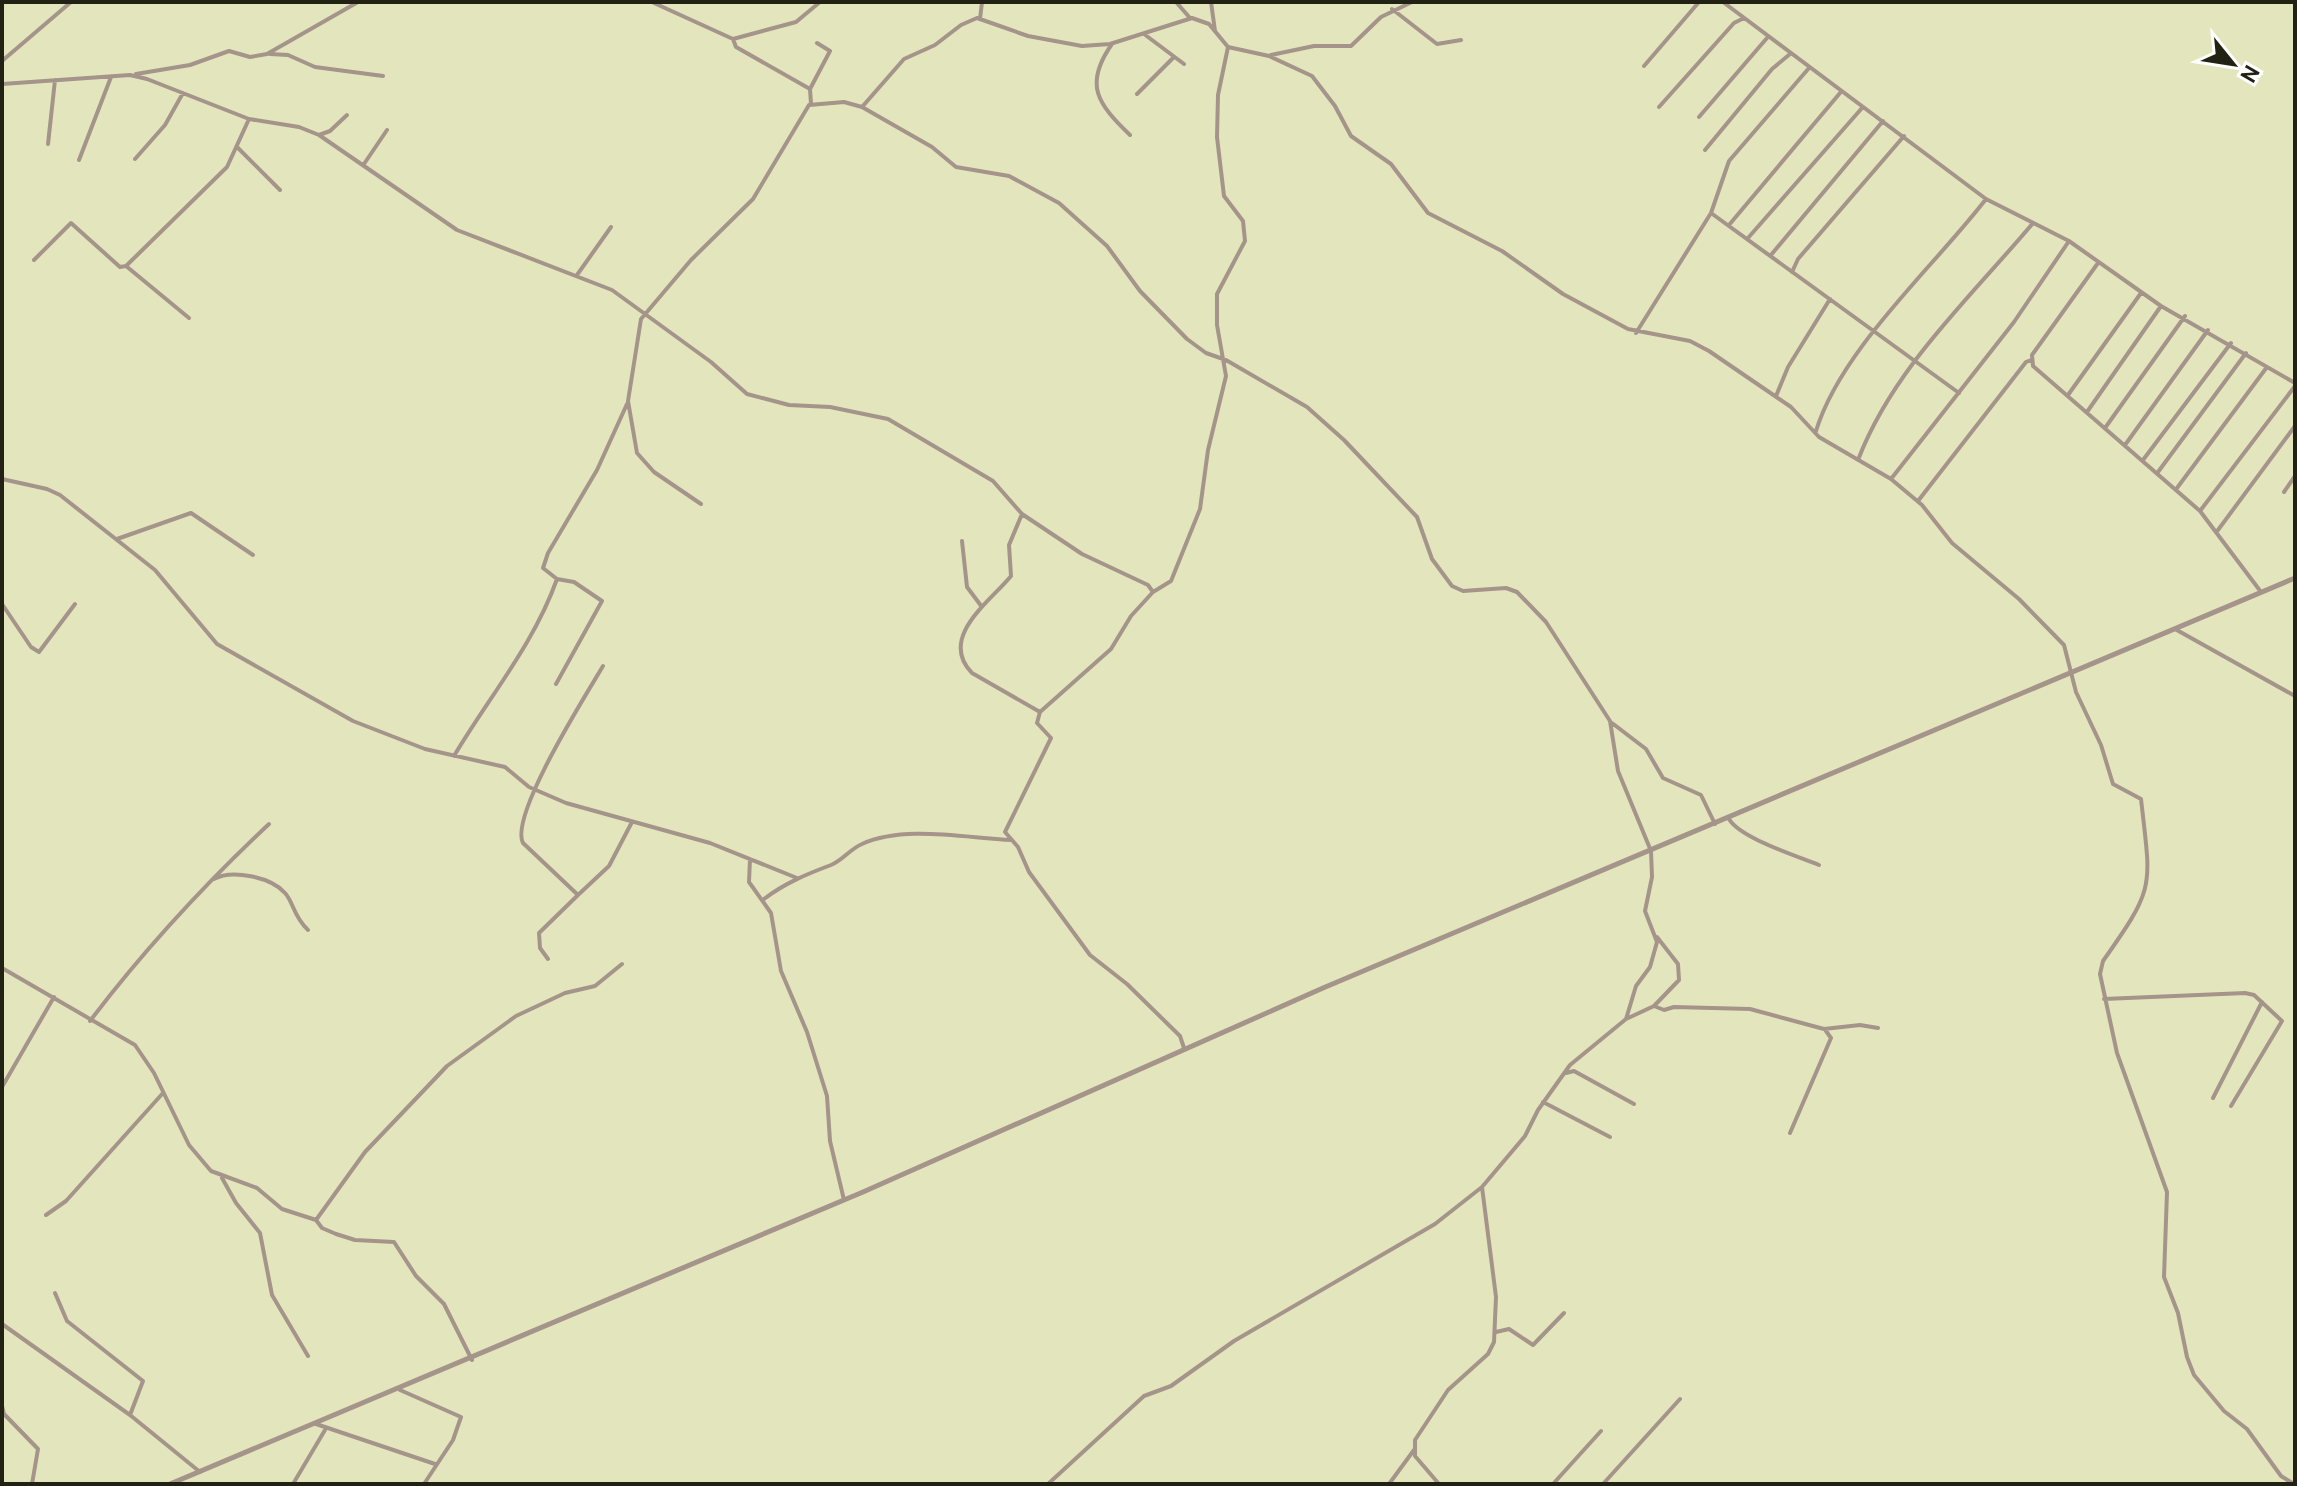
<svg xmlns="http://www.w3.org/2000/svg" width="2297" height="1486" font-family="Cabin,sans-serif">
<rect width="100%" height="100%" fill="#e3e6bc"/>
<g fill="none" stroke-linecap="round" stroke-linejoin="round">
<!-- minor -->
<path stroke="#a5948a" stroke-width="4" d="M1176,2L1190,18
M1211,2L1215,31
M1723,2L1986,199L2069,241L2161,306L2295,383
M654,3L733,39L796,22L820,2
M1392,9L1437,44L1461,40
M980,19L982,2
M1144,34L1184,64
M733,39L736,47L810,89L811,104
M1112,44C1083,85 1098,104 1130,135
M270,54L288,55L315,67L383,76
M1271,55L1314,46H1351L1381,17L1412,2
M2,61L71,2
M1644,66L1699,2
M136,74L190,65L229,51L250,57L267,54L358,2
M2,84L130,75L147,79L249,119L299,127L319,135L457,230L612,290L711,362L747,394L789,405L830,407L888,419L993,481L1022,514L1082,554L1148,585L1153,592
M810,89L830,51L817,43
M1137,94L1174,57
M862,107L932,147L956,167L1009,176L1059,203L1107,246L1140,291L1187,339L1206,353L1226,360L1307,407L1344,440L1417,517L1432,559L1452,586L1463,591L1506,588L1517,592L1546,622L1610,721L1618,771L1651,851L1652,877L1645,911L1657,942L1650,967L1636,986L1626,1019L1570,1065L1538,1110L1525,1136L1482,1187L1435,1224L1234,1341L1171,1386L1144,1396L1048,1484
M1659,107L1734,23L1744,18
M1699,117L1767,38
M319,135L330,131L347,115
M48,144L55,80
M237,147L280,190
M1705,150L1772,69L1790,54
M135,159L165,125L183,93
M79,160L111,77
M364,164L387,130
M1711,213L1959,393
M1729,225L1840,93
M1748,238L1862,108
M1771,255L1883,121
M34,260L71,223L120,267L126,266L227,167L249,119
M2098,263L2032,355L2033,366L2200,511L2261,592
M126,266L189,318
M1792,272L1798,259L1904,136
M577,275L611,227
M1636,333L1711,213L1729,161L1809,68
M2068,395L2141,293
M1776,396L1788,367L1830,299
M2087,412L2161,306
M2105,428L2185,316
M1816,431C1841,349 1933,268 1986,199
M2125,445L2208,330
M1858,460C1893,368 1971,297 2033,223
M2143,460L2231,343
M2158,472L2246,353
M2,479L47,489L60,495L155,570L217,644L353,721L425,749L505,767L529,787L566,803L710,843L797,878
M1891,479L2014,322L2069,241
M2177,488L2267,367
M2284,492L2295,476
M1918,501L2026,362L2031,360
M701,504L654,472L637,453L628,401L641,319L691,260L753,199L809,105L844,102L862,107L904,59L935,45L961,25L977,18L1028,36L1082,46L1110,44L1192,18L1209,24L1228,47L1269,56L1312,76L1335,106L1351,136L1391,164L1428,213L1502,251L1563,294L1628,329L1690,341L1709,351L1791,407L1819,437L1891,479L1922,505L1952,543L2019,599L2064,645L2076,692L2101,745L2113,784L2141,799C2151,888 2156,886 2103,961L2100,974L2117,1053L2167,1192L2164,1277L2178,1313L2187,1357L2194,1375L2224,1411L2247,1429L2281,1476L2294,1484
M2200,511L2295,386
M1022,514L1009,545L1011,576C992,600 937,637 972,673L1040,712
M2218,530L2295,426
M117,539L191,513L253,555
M962,541L967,587L982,607
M2,604L31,647L39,652L75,604
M2175,629L2295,696
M556,684L602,601L574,582L557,579
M1612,723L1646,749L1663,778L1701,795L1715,824
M454,756C489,697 534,644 557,579L543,568L548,553L597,470L627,404
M1729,819C1740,838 1797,856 1819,865
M750,859L749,882L771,913L781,971L807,1032L827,1096L830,1141L844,1200
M214,879C232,869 271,877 285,893C294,903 293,916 308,930
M578,895L609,866L632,822
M764,899C785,883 807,874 831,865C843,860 850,849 862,844C904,825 965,838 1011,840
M548,959L540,948L539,933L578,895L523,843C509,816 586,695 603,666
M2,968L135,1045L154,1073L189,1145L211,1171L257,1188L282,1209L316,1220L322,1228L336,1234L355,1240L394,1242L416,1276L444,1304L472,1360
M2104,999L2245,993L2254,995L2282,1021L2231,1106
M1654,1006L1664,1010L1674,1007L1750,1009L1824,1029L1860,1025L1878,1028
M1626,1019L1654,1006L1679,980L1678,964L1657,937
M90,1021C144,950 204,885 269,824
M1184,1048L1180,1036L1127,984L1090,955L1029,872L1018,847L1005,832L1051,738L1037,723L1040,712L1111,649L1131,616L1153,592L1171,581L1200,509L1208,450L1226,376L1217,325V294L1245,241L1243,221L1224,196L1217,137L1218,95L1228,47
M1566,1073L1574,1071L1634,1104
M2,1087L54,997
M2213,1098L2262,1002
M1543,1102L1610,1137
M1790,1133L1831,1038L1826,1031
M222,1178L236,1203L260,1233L272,1295L308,1356
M46,1215L66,1201L163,1093
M316,1220L365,1152L447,1066L516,1016L565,993L595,986L622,964
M55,1293L67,1321L143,1381L130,1415L200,1472
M2,1324L130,1415
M1496,1332L1509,1329L1533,1345L1564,1313
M400,1390L461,1417L453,1440L424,1484
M2,1406L4,1414L38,1449L32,1484
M316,1424L435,1464
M293,1484L325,1430
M1389,1484L1414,1450
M1439,1484L1415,1456V1440L1448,1390L1488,1354L1494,1342L1496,1297L1482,1187
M1553,1484L1601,1431
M1603,1484L1680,1399"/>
<!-- tertiary -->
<path stroke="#a5948a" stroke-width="5" d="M170,1484L863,1192L1323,988L2295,578"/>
</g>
<!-- border -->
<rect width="2297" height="1486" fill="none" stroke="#212213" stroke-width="8"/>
<!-- north arrow -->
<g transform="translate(2233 64) rotate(120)" stroke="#ffffff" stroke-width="6" paint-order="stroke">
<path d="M0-6L14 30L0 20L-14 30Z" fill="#212213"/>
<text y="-12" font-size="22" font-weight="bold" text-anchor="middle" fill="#212213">N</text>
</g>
</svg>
